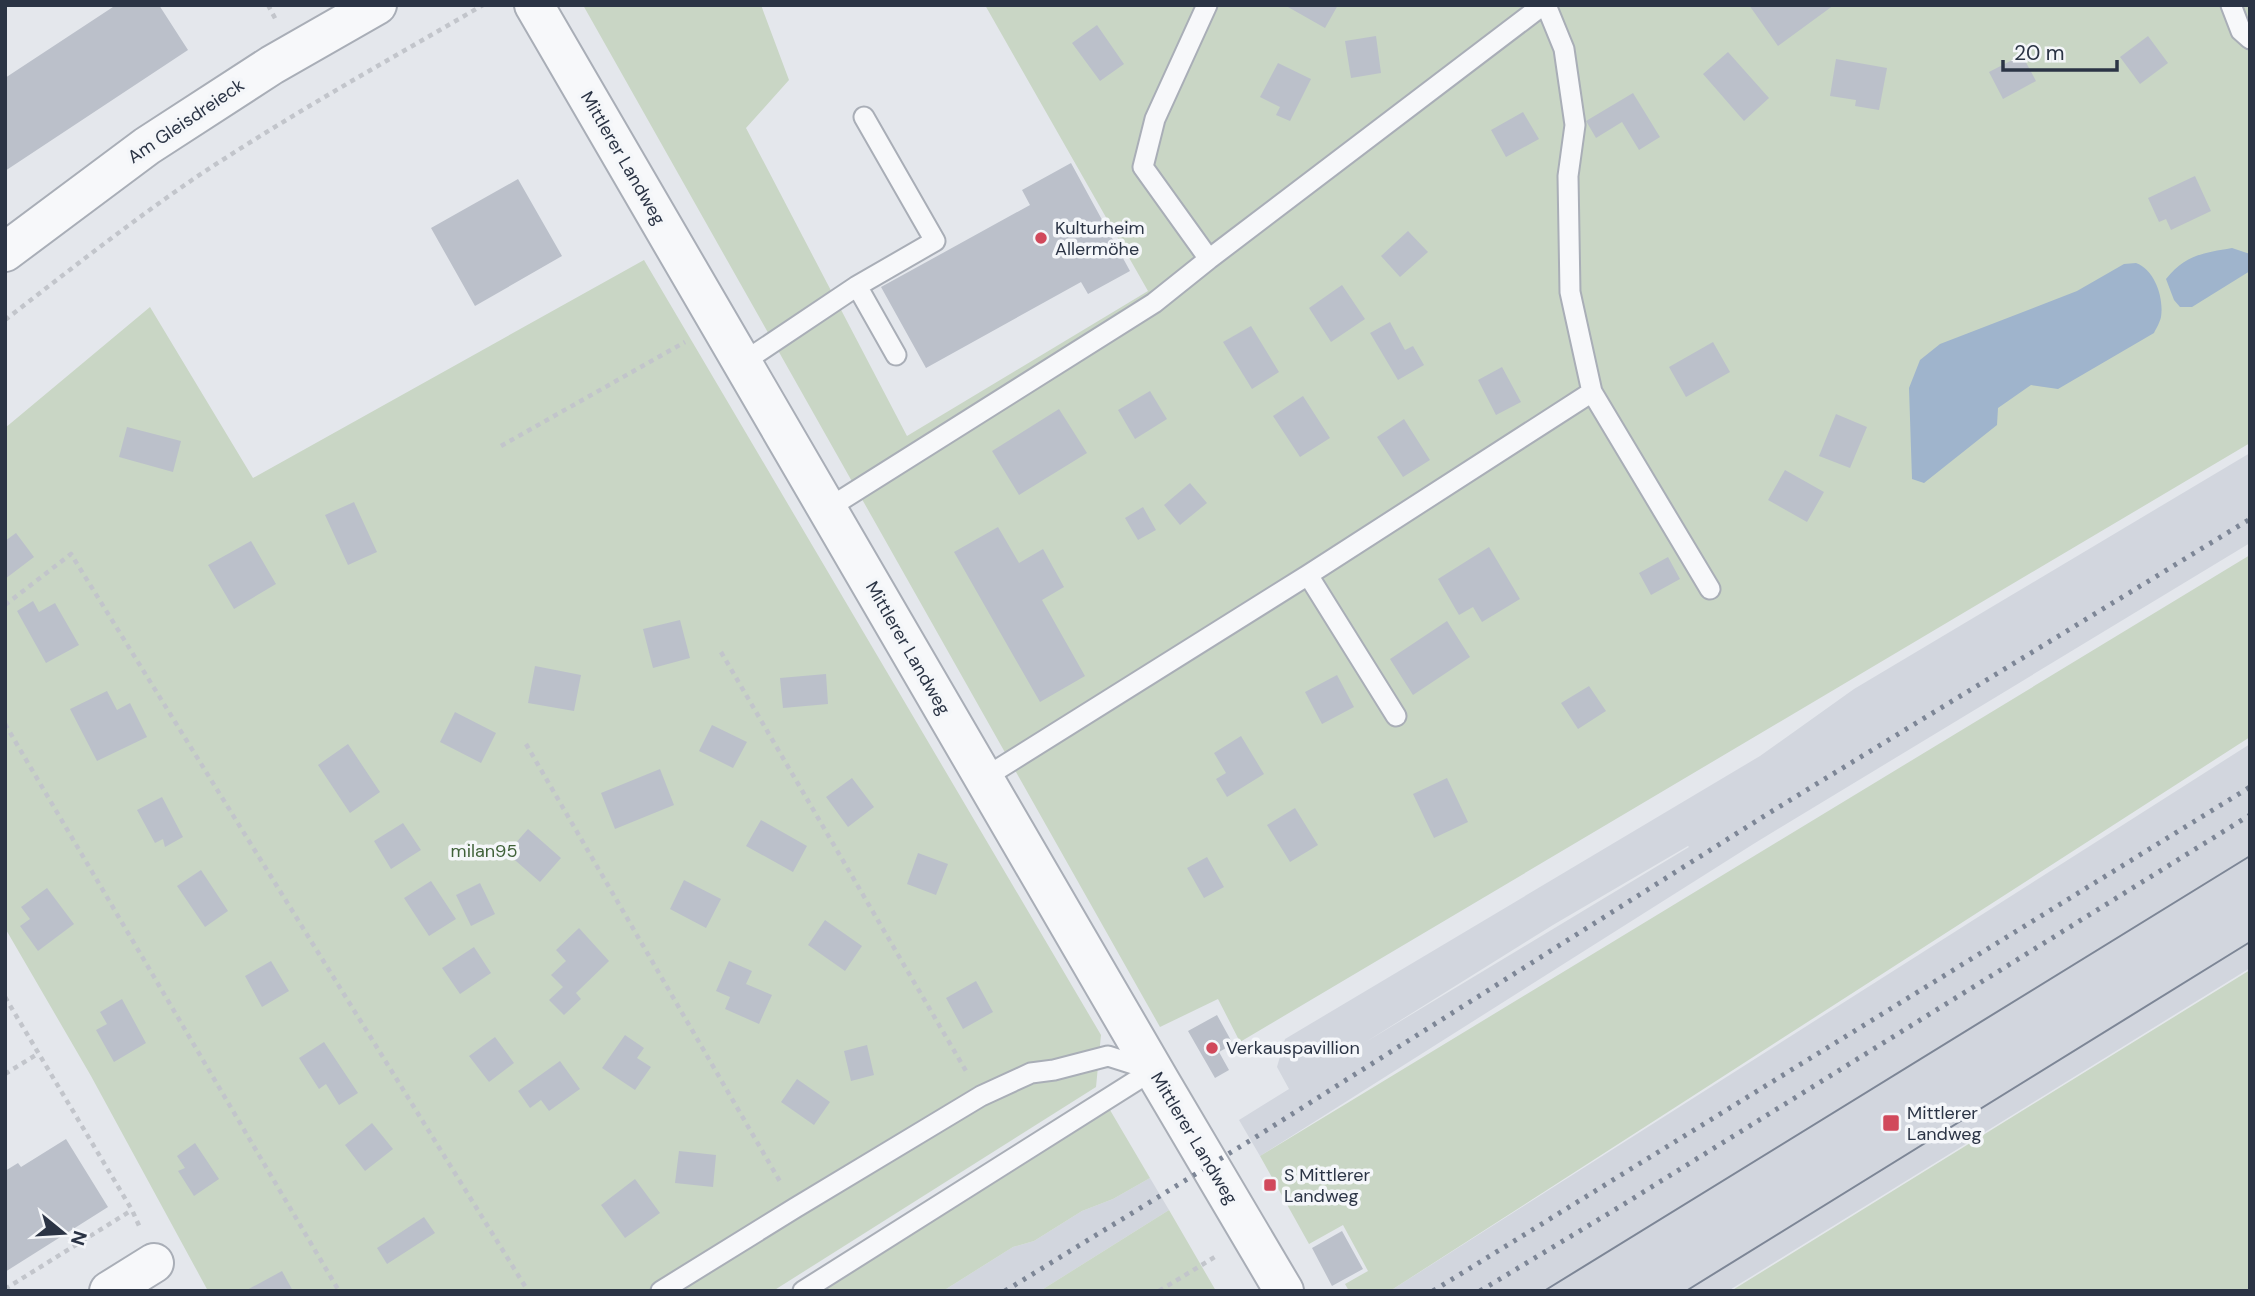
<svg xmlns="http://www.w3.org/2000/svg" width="2255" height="1296" font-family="'DM Sans',sans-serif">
<rect width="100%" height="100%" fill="#e4e7ec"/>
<!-- built -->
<path fill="#d2d6de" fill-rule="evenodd" d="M2250,453V543L1755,843L1260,1156L1239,1120L1289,1089L1277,1067L1285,1039L1760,756L1854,689ZM1688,846L1689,847L1364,1043L1553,925Z
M2250,744V968L1728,1291H1390Z
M1150,1178L1169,1210L1040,1291H943L1013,1247L1034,1241L1082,1211L1113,1199Z"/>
<!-- green -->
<path fill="#c9d6c5" d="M583,5H761L789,80L746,128L907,436L1148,291L985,5H2250V443L1240,1042L1218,999L1160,1027Z
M644,260L1101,1035L1096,1087L773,1291H208L91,1076L5,928V428L150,307L253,478Z
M2250,555V737L1390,1291H1349L1345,1284L1368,1271L1343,1225L1309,1244L1260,1156Z
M2250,970V1291H1731Z
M1110,1110L1150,1178L1113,1199L1082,1211L1034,1241L1013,1247L943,1291H823Z
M1169,1210L1216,1291H1040Z"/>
<!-- water -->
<path fill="#9fb4cc" d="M2232,248L2250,254V271L2192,307H2180L2174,300L2166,279C2185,255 2203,253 2232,248Z
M2136,263C2155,270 2164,298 2161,317C2160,322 2156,329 2154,333L2058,389L2031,385L1998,408L1997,425L1924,483L1912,479L1909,388L1920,360L1940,344L2077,291L2124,264Z"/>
<!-- building -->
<path fill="#bbc0ca" d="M116,5H159L188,50L5,171V78Z
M1289,5H1338L1325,28L1288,7Z
M1749,5H1834L1778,46Z
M1097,25L1124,64L1100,81L1072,43Z
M1376,36L1381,73L1351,78L1345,41Z
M2148,36L2168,63L2140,84L2120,57Z
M1728,52L1769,98L1744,121L1703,74Z
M2022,55L2036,81L2003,99L1989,72Z
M1836,59L1887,68L1879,110L1855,106L1856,100L1830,96Z
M1278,63L1311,79L1290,121L1276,115L1280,107L1260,97Z
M1633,93L1660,137L1639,150L1622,122L1596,138L1586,121Z
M1523,112L1539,139L1506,157L1491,130Z
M1071,163L1130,271L1088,294L1081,282L926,368L881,287L1030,205L1022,190Z
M2195,176L2211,211L2171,230L2166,219L2159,222L2148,198Z
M518,179L562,256L475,306L431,228Z
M1408,231L1428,252L1400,277L1381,256Z
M1342,285L1365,319L1331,342L1309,308Z
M1390,322L1405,350L1413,346L1424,365L1398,380L1370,333Z
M1251,326L1279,372L1252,389L1223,342Z
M1713,342L1730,372L1686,397L1669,367Z
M1502,367L1521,402L1496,415L1478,380Z
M1150,391L1167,419L1135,439L1118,410Z
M1303,396L1330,438L1300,457L1273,416Z
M1059,409L1087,453L1019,495L992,451Z
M1836,414L1867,427L1850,468L1819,456Z
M1404,419L1430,460L1403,477L1377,437Z
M127,427L181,441L173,472L119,457Z
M1785,470L1824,492L1807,522L1768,500Z
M1190,483L1207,503L1180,525L1164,505Z
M354,502L377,552L348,565L325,515Z
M1143,507L1156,530L1138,540L1125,518Z
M998,527L1019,563L1043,549L1064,587L1042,600L1085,676L1040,702L954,552Z
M16,533L34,557L5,579V541Z
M251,541L276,584L234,609L208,565Z
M1489,547L1520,599L1482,622L1473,607L1459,615L1438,579Z
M1668,557L1680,579L1651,595L1639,573Z
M33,601L39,612L55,603L79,645L46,663L17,611Z
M680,620L690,658L653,668L643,629Z
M1447,621L1470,657L1413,695L1390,659Z
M535,666L581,675L574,711L528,703Z
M826,674L828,704L783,708L780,678Z
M1337,675L1354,707L1322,724L1305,692Z
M1589,686L1606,711L1578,729L1561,703Z
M107,691L117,710L130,703L147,737L97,761L70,709Z
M455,712L496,733L481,763L440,742Z
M712,725L747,742L733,768L699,751Z
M1241,736L1264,774L1227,797L1216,779L1226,773L1214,753Z
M348,744L380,792L350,813L318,765Z
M660,769L674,805L615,829L601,793Z
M852,778L874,807L848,827L826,797Z
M1447,778L1468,822L1434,838L1413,794Z
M162,797L183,837L165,847L163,839L155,843L137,810Z
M1295,808L1318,845L1290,862L1267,825Z
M761,820L807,846L793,872L746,846Z
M403,823L421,850L391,869L374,841Z
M528,829L561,858L540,882L507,853Z
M918,853L948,864L936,895L907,884Z
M1207,857L1224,887L1204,898L1187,868Z
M201,870L228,911L205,927L177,886Z
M684,880L721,899L706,928L670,909Z
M431,881L456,919L429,936L404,898Z
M480,883L495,914L471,926L456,895Z
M47,888L74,924L38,951L20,926L30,919L21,907Z
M825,920L862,946L845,971L808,945Z
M579,928L609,961L576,993L581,999L564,1015L549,1000L563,987L551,975L566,961L556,950Z
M474,947L491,973L460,994L442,968Z
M271,961L289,991L262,1007L245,976Z
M729,961L752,971L746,984L772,995L759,1024L725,1009L730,997L716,991Z
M976,981L993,1012L963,1029L946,998Z
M122,999L146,1043L114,1062L96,1030L107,1024L100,1012Z
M1217,1015L1233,1044L1219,1052L1229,1070L1215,1078L1188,1031Z
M625,1035L644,1048L637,1058L651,1067L635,1090L602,1068Z
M495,1037L514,1063L489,1082L469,1056Z
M324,1042L358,1093L339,1105L326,1084L319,1089L299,1058Z
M867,1045L874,1075L851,1081L844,1051Z
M560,1061L580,1089L549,1111L541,1100L530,1108L518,1091Z
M797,1079L830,1102L814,1125L781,1102Z
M372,1123L393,1149L365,1171L345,1145Z
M66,1139L108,1207L5,1272V1171L18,1163L21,1167Z
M195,1143L219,1179L194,1196L178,1171L185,1168L177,1156Z
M679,1151L716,1155L713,1187L675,1183Z
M635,1179L660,1213L625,1238L601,1205Z
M424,1217L435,1233L387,1264L377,1248Z
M1342,1231L1363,1269L1332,1286L1312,1248Z
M282,1271L293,1291H245Z"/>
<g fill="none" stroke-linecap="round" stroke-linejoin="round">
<defs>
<path id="service" d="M1207,5L1155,119L1143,167L1209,259
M2231,5L2241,31L2250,39
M857,286L935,241L864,117
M742,363L857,286L896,355
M1592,392L1710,589
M827,509L1154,303L1209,259L1543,5
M1308,575L1396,716
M984,778L1308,575L1592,392L1570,292L1568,176L1575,125L1564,49L1546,5
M661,1291L795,1208L981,1096L1031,1073L1054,1070L1108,1056L1149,1069
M803,1291L1153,1070"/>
<path id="minor" d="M534,5L1160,1081L1284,1291
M5,252L147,146L272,65L377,5
M109,1291L154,1263"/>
</defs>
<!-- service casing -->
<use href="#service" stroke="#a9aeb7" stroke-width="23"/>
<!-- minor casing -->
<use href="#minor" stroke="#a9aeb7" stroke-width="42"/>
<!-- path -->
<path stroke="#c2c5cb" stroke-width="4.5" stroke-dasharray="5 5" stroke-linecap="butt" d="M268,5L276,20
M5,320C67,272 128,224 192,180C286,117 385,62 483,5
M501,446L685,342
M5,605L71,554L528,1291
M721,652L966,1071
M5,724L339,1291
M526,744L782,1185
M5,997L132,1210L141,1230
M5,1074L39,1053
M5,1289L132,1210
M1159,1291L1218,1255"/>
<!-- service -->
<use href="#service" stroke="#f7f8fa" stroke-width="19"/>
<!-- minor -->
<use href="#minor" stroke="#f7f8fa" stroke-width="38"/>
<!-- tram -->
<path stroke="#7d8696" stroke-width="2" d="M1544,1291L2250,856
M1686,1291L2250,942"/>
<!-- rail -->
<path stroke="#7d8696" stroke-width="5" stroke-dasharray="3.5 7" stroke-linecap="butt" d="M1005,1291L1251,1140L1769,813L2250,519
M1433,1291L2250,787
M1480,1291L1616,1209L2250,815"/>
</g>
<!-- markers -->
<g fill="#d1495b" stroke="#f4f6f9" stroke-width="2.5">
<circle cx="1041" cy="238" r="7"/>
<circle cx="1212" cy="1048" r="7"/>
<rect x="1882" y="1114" width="18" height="18" rx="3.5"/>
<rect x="1263" y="1178" width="14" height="14" rx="3.5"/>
</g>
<g text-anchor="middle" stroke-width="7" stroke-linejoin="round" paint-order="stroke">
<!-- street labels -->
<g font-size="18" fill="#2b3445" stroke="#f4f6f9">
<text transform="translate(186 121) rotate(-34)" y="6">Am Gleisdreieck</text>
<text transform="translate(623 158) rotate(60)" y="6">Mittlerer Landweg</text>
<text transform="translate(908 648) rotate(60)" y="6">Mittlerer Landweg</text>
<text transform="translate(1194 1138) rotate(59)" y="6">Mittlerer Landweg</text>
</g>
<!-- poi labels -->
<g font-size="18" fill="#2b3445" stroke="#f4f6f9" text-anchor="start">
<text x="1055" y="234">Kulturheim<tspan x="1055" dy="21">Allermöhe</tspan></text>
<text x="1226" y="1054">Verkauspavillion</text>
<text x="1907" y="1119">Mittlerer<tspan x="1907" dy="21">Landweg</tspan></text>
<text x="1284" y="1181">S Mittlerer<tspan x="1284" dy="21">Landweg</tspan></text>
</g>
<!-- park labels -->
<g font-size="18" fill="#3f6138" stroke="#f4f6f9">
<text x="484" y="857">milan95</text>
</g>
</g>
<!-- border -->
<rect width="2255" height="1296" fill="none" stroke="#2b3445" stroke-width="14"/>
<!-- north arrow -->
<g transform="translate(63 1233) rotate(108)" stroke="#f4f6f9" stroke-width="5" paint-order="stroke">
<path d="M0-5L12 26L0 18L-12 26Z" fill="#2b3445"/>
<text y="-10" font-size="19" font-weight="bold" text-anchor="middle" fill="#2b3445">N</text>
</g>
<!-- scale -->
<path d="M2003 60v10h114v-10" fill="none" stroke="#2b3445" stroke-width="3.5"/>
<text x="2014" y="60" font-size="21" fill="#2b3445" stroke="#f4f6f9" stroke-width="5" paint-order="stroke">20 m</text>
</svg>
